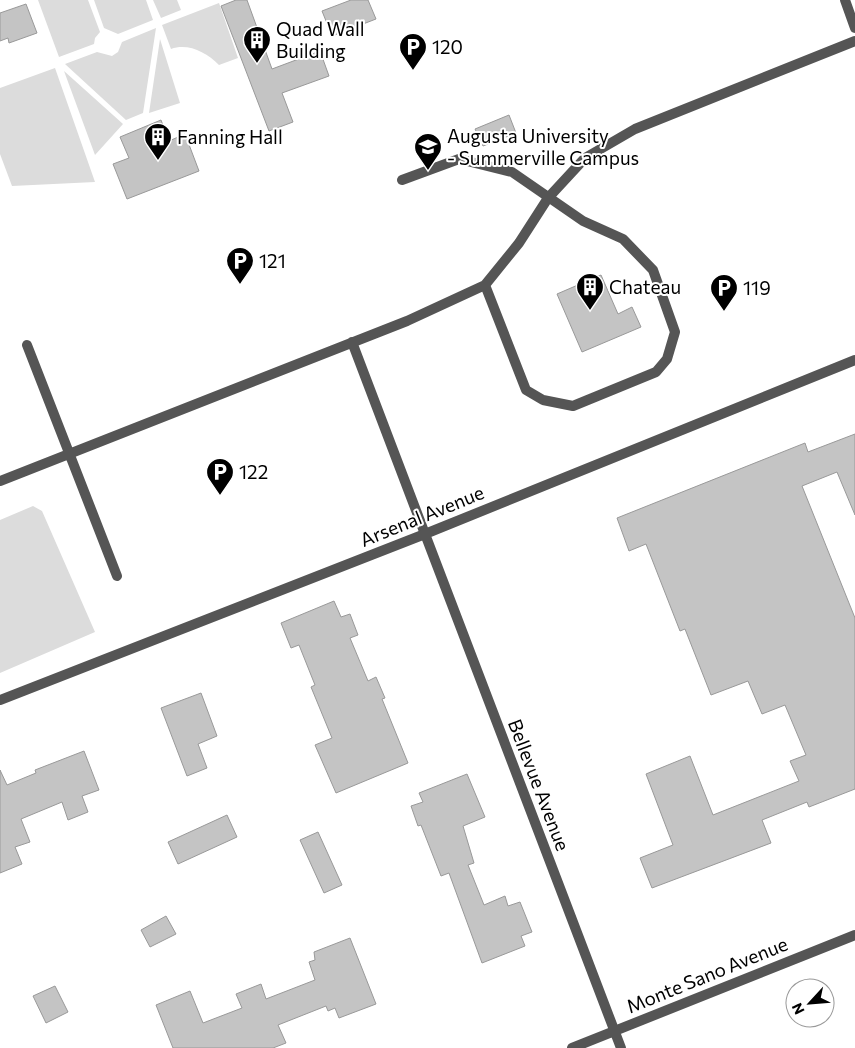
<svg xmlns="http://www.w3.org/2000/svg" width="855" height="1048" font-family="Commissioner,sans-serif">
<rect width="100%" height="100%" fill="#fff"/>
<!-- green -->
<path fill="#dcdcdc" d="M38,0H88L100,32L95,38L94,44L59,57Z
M94,0H146L153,20L118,34L104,28Z
M153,0H177L181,10L161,18Z
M219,3L238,58L219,65C206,52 188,43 171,49L162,25Z
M156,28L143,113L126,120L65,64L97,52L112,56L118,52L122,42Z
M160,39L180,103L149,113Z
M55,68L95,182L12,186L0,154V88Z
M64,71L123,124L95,155Z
M33,506L42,511L95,632L0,673V520Z"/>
<!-- building -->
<path fill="#c4c4c4" stroke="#999" d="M236,0H247L272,69L320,51L329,76L282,93L293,122L269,131L221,6Z
M351,0H368L376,19L332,36L322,11Z
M26,4L37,33L9,43L8,38L0,41V13Z
M509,115L516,133L483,146L475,129Z
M161,120L169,141L185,134L199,171L127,199L113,164L129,158L120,137Z
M601,275L618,314L632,307L641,327L582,352L557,294Z
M855,434V515L837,472L802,486L855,618V789L809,807L807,802L762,820L771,843L652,888L640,858L673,845L646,774L690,756L713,815L799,781L790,761L806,755L785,705L762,714L748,681L711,695L685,629L680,631L646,544L629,551L617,518L805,443L808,452Z
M334,601L341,617L350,614L358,635L350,638L368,681L376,677L385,698L382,699L408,763L336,793L315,745L332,738L311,687L315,685L299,645L291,648L281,623Z
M201,693L217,736L198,744L207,768L187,776L161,708Z
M84,751L99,790L82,796L88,812L68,820L62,802L21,819L30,842L15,847L22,864L0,873V770L7,785L36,773L35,770Z
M467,774L485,817L463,826L474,863L468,865L484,905L505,896L508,906L520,902L532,932L521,936L525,946L482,963L449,873L441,876L421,825L418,826L411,806L423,802L419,793Z
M227,815L237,837L178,864L168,842Z
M318,832L342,885L324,893L300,840Z
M166,916L176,934L150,947L141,930Z
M350,938L376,1004L339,1018L335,1008L328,1011L326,1006L278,1025L286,1043L273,1048H173L156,1005L190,991L203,1023L242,1008L236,994L261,984L266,999L315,980L309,962L315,960L314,952Z
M55,986L68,1012L46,1023L33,996Z"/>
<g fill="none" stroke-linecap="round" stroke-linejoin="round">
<!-- lane -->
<path stroke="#555" stroke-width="10" d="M845,0L855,28
M402,180L459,159L512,172L583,221L623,239L653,270L675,332L667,359L656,372L573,406L543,400L526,390L485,285L519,243L548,198L585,158L635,129L855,41
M352,342L425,534
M27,345L117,576
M0,481L407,321L485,285"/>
<!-- street -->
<path stroke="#555" stroke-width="10" d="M425,534L621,1048
M0,700L425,534L855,360
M572,1048L855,935"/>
</g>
<!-- icons -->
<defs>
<symbol id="building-pin" viewBox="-11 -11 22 30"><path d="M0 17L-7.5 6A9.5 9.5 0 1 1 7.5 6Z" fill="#000" stroke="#fff"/><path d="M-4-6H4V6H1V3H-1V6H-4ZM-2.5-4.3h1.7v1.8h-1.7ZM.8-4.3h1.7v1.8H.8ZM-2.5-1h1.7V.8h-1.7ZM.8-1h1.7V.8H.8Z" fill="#fff"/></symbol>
<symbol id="parking-pin" viewBox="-11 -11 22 30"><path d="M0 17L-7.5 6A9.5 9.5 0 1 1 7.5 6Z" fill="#000" stroke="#fff"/><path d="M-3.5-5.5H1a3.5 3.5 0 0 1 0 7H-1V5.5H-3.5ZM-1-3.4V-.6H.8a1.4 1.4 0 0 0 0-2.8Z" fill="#fff"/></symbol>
<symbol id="university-pin" viewBox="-11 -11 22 30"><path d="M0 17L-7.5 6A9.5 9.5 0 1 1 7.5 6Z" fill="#000" stroke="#fff"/><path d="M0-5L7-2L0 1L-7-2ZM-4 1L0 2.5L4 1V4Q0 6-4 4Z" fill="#fff"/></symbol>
</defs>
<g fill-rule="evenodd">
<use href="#building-pin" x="241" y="24" width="32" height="43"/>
<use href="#parking-pin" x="397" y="31" width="32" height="43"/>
<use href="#building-pin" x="142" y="121" width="32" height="43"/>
<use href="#university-pin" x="412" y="131" width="32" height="43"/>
<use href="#parking-pin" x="224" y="245" width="32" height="43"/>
<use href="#building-pin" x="574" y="271" width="32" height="43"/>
<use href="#parking-pin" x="708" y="272" width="32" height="43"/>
<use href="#parking-pin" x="204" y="456" width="32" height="43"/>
</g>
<g text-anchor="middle" stroke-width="4" stroke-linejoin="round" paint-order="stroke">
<!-- poi labels -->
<g font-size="19" fill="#000" stroke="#fff" text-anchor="start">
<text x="276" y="36">Quad Wall<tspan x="276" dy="22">Building</tspan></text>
<text x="432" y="54">120</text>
<text x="447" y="143">Augusta University<tspan x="447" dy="22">- Summerville Campus</tspan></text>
<text x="177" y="144">Fanning Hall</text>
<text x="259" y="268">121</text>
<text x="609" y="294">Chateau</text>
<text x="743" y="295">119</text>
<text x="239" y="479">122</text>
</g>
<!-- street labels -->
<g font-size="19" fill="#000" stroke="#fff">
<text transform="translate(422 516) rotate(-22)" y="7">Arsenal Avenue</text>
<text transform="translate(539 785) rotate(69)" y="7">Bellevue Avenue</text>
<text transform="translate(707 975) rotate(-22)" y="7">Monte Sano Avenue</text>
</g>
</g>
<!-- north arrow -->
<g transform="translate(810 1003) rotate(244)"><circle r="24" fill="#ffffff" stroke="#999999"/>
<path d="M0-4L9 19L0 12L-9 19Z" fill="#000000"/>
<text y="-8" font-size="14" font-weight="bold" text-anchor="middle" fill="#000000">N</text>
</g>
</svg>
